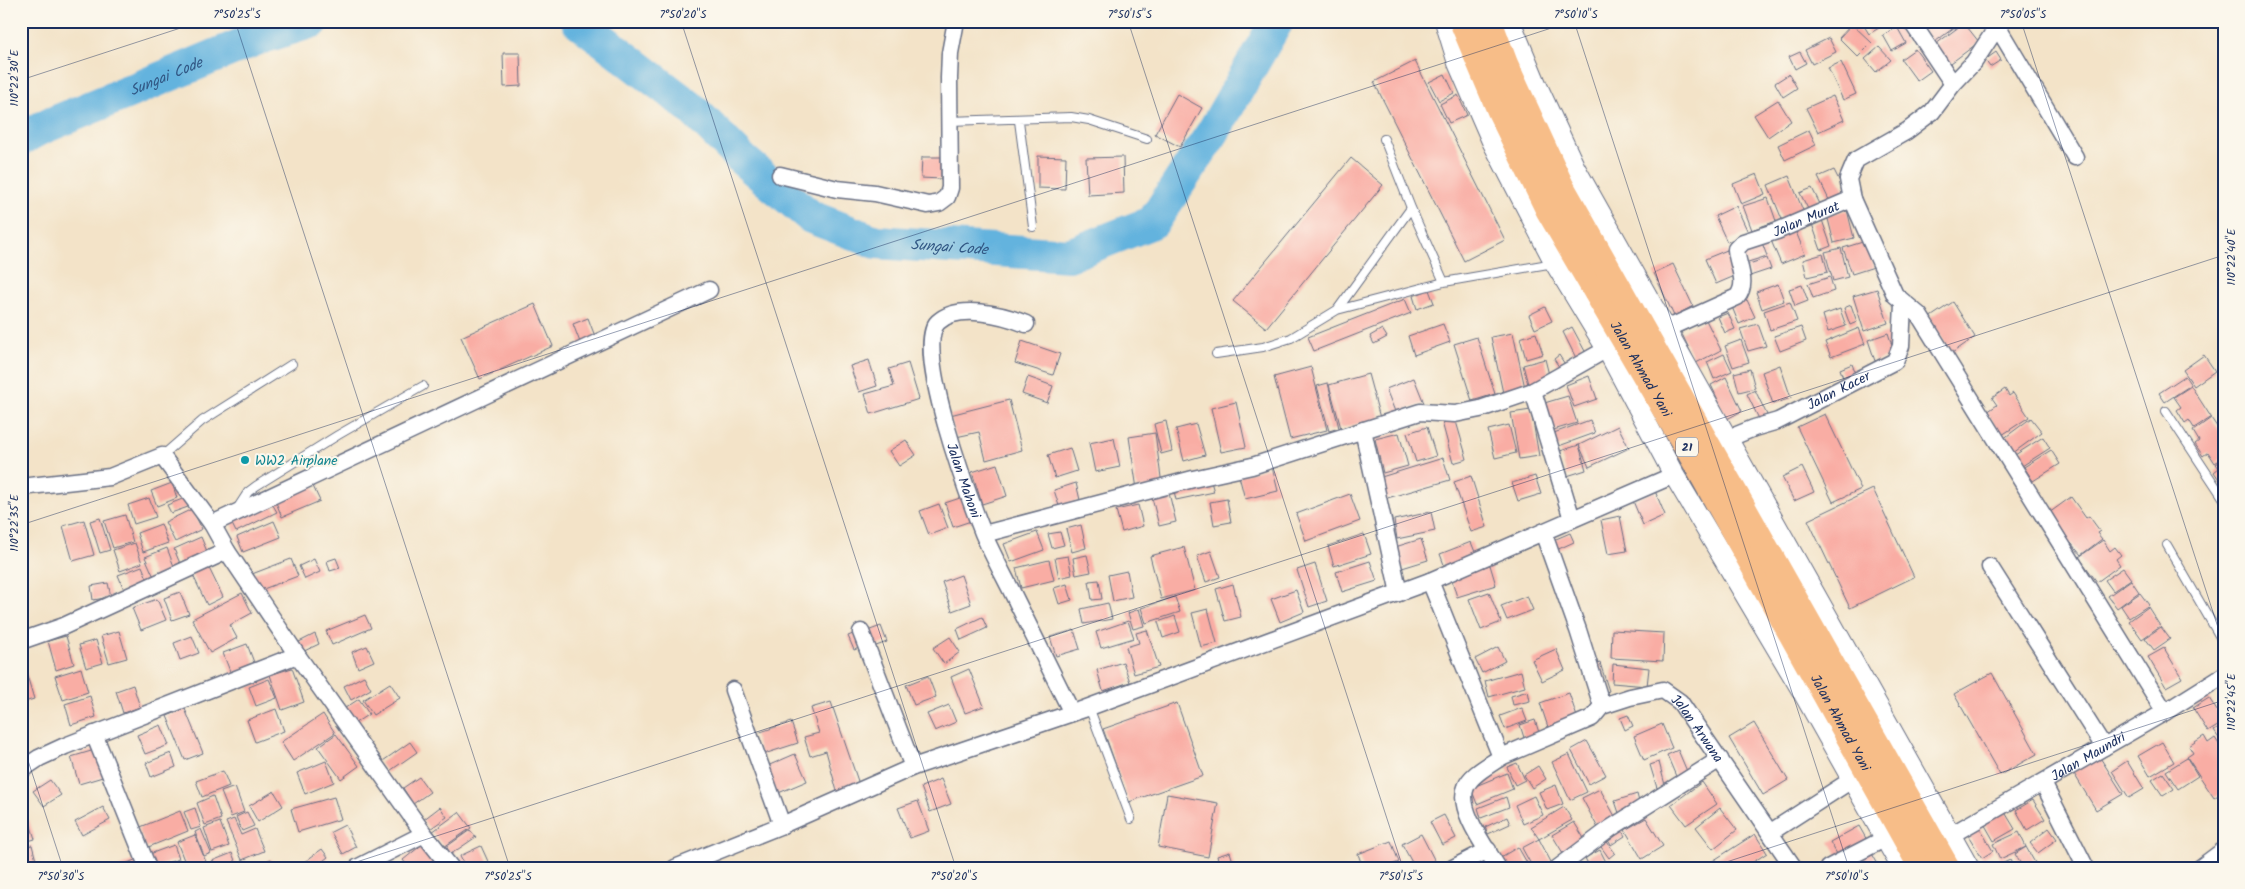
<svg xmlns="http://www.w3.org/2000/svg" width="2245" height="889" font-family="Kalam,sans-serif">
<rect width="100%" height="100%" fill="#fbf7ec"/>
<filter id="ink" filterUnits="userSpaceOnUse"><feTurbulence type="fractalNoise" baseFrequency=".02" numOctaves="2"/><feDisplacementMap in="SourceGraphic" scale="10" xChannelSelector="R" yChannelSelector="G"/><feConvolveMatrix kernelMatrix="1 2 1 2 8 2 1 2 1" color-interpolation-filters="sRGB"/></filter>
<filter id="wash" filterUnits="userSpaceOnUse"><feTurbulence type="fractalNoise" baseFrequency=".0096" numOctaves="4" result="noise"/><feDisplacementMap in="SourceGraphic" scale="20" xChannelSelector="R" yChannelSelector="G"/><feGaussianBlur stdDeviation="1.12" result="paint"/><feColorMatrix in="noise" values="0 0 0 0 0 0 0 0 0 0 0 0 0 0 0 0 0 1.4 0 .05"/><feComposite in="paint" operator="in"/></filter>
<g filter="url(#wash)">
<rect width="100%" height="100%" fill="#f3e3c8"/>
<g fill="none" stroke-linecap="round" stroke-linejoin="round">
<!-- river -->
<g stroke="#63b3de" stroke-width="34">
<path id="s1" d="M578,21L690,107L743,160L811,217L876,242L1069,255L1153,222L1213,132L1277,21"/>
<path id="s2" d="M21,139L39,129L256,39L313,21"/>
</g>
</g>
<g id="blocks">
<!-- building -->
<path fill="#f9ada4" d="M1861,21H1886L1887,23L1869,34Z
M1916,21H1963L1932,44Z
M1964,23L1979,42L1947,66L1932,47Z
M1852,24L1872,43L1858,57L1839,38Z
M1897,27L1906,43L1892,51L1883,35Z
M1829,38L1836,52L1812,64L1805,50Z
M1879,47L1891,60L1876,72L1865,59Z
M1915,49L1931,71L1917,81L1901,59Z
M1800,52L1806,63L1795,69L1789,57Z
M1996,52L2001,60L1990,67L1985,60Z
M503,53H520L521,86L504,87Z
M1415,61L1505,240L1464,261L1374,82Z
M1841,62L1856,94L1843,100L1828,68Z
M1445,74L1454,93L1439,101L1429,82Z
M1789,74L1797,88L1783,97L1775,83Z
M1177,94L1202,108L1180,147L1155,134Z
M1458,95L1467,115L1449,123L1440,104Z
M1833,96L1844,120L1818,132L1806,108Z
M1778,100L1791,121L1768,137L1754,115Z
M1809,130L1816,145L1785,160L1778,145Z
M1038,156L1066,157L1065,189L1038,188Z
M922,157H941V179L921,178Z
M1123,157L1124,193L1088,195L1086,158Z
M1351,158L1383,185L1266,328L1233,301Z
M1834,170L1846,194L1830,202L1818,177Z
M1757,174L1765,194L1741,204L1733,184Z
M1789,176L1804,213L1783,222L1768,185Z
M1812,188L1821,206L1809,211L1800,193Z
M1768,198L1776,221L1752,230L1743,206Z
M1736,206L1748,232L1727,242L1715,216Z
M1847,210L1854,238L1834,243L1827,215Z
M1822,220L1831,246L1821,250L1812,224Z
M1794,227L1805,254L1781,264L1770,238Z
M1761,240L1767,256L1745,263L1740,248Z
M1866,241L1874,267L1852,274L1843,248Z
M1841,248L1848,277L1833,281L1825,252Z
M1727,250L1737,275L1716,284L1705,259Z
M1823,254L1828,272L1807,277L1803,260Z
M1767,258L1771,269L1750,276L1746,265Z
M1673,264L1693,306L1674,316L1654,273Z
M1830,277L1834,291L1813,298L1808,284Z
M1778,284L1784,301L1762,309L1756,292Z
M1802,285L1808,301L1795,306L1789,289Z
M1877,289L1888,323L1864,331L1853,296Z
M1429,290L1434,303L1417,309L1413,296Z
M1405,299L1411,313L1314,351L1308,337Z
M1747,300L1755,317L1739,324L1732,307Z
M1790,302L1797,321L1770,330L1764,311Z
M1953,302L1975,337L1952,353L1929,318Z
M535,304L553,346L480,379L461,337Z
M1851,305L1857,322L1850,325L1844,308Z
M1545,307L1552,321L1535,329L1529,315Z
M1840,309L1846,326L1828,332L1823,315Z
M1728,313L1735,329L1725,333L1718,317Z
M588,318L596,339L581,345L573,324Z
M1706,320L1721,350L1696,363L1681,332Z
M1443,324L1450,342L1414,355L1408,336Z
M1758,324L1766,346L1748,351L1740,329Z
M1572,327L1587,355L1577,360L1563,332Z
M1801,327L1806,341L1780,351L1774,336Z
M1859,328L1865,344L1831,357L1825,342Z
M1382,329L1387,337L1374,344L1370,336Z
M1513,333L1525,388L1503,393L1491,337Z
M1536,333L1543,354L1526,359L1520,338Z
M1888,333L1895,355L1875,361L1868,340Z
M1477,337L1495,394L1472,401L1454,344Z
M1741,340L1749,362L1733,367L1725,346Z
M1022,341L1060,354L1053,375L1015,363Z
M1724,354L1732,371L1714,379L1707,362Z
M1559,355L1566,366L1561,370L1554,359Z
M2204,355L2215,371L2194,386L2183,370Z
M1545,359L1550,379L1528,384L1523,365Z
M869,360L877,386L859,392L850,366Z
M908,363L919,399L871,414L865,394L894,386L889,369Z
M1852,364L1856,375L1844,380L1840,369Z
M1780,365L1791,398L1773,404L1762,372Z
M1311,367L1327,430L1290,439L1274,377Z
M1750,369L1755,388L1739,392L1734,373Z
M1368,374L1380,418L1341,428L1329,385Z
M1589,376L1597,399L1574,407L1566,385Z
M2185,376L2191,385L2165,402L2159,393Z
M1028,377L1053,386L1047,403L1022,394Z
M1726,377L1742,411L1727,419L1711,385Z
M1414,378L1424,403L1396,414L1386,389Z
M1328,383L1339,428L1329,431L1317,386Z
M2191,386L2211,417L2194,428L2189,420L2185,423L2177,410L2181,407L2174,397Z
M2005,389L2009,396L2013,393L2029,417L2002,435L1987,412L1997,405L1992,398Z
M1755,390L1767,415L1759,419L1747,394Z
M1568,396L1577,423L1550,431L1541,404Z
M1009,400L1022,450L986,460L979,432L956,437L950,415Z
M1236,402L1246,447L1221,452L1211,408Z
M1531,410L1539,456L1519,459L1511,413Z
M1825,414L1861,489L1833,502L1797,427Z
M1455,418L1467,459L1453,463L1442,422Z
M2031,418L2042,432L2013,453L2003,439Z
M2211,418L2224,437V457L2215,463L2208,452L2203,456L2195,444L2199,441L2193,431Z
M1590,420L1595,433L1556,447L1551,434Z
M1166,421L1172,451L1161,454L1154,424Z
M1196,424L1205,455L1184,461L1176,429Z
M1509,425L1516,453L1495,458L1488,430Z
M1618,426L1629,448L1589,467L1579,445Z
M1427,427L1436,456L1416,462L1407,433Z
M1155,433L1162,485L1137,489L1129,437Z
M1399,433L1408,466L1383,473L1375,439Z
M2043,437L2050,448L2022,466L2015,455Z
M1114,438L1120,467L1095,472L1089,443Z
M906,440L916,455L899,466L889,451Z
M1579,445L1586,470L1567,476L1560,451Z
M1070,448L1077,471L1055,478L1048,455Z
M2051,450L2060,464L2033,481L2024,467Z
M1443,458L1450,480L1384,499L1378,478Z
M2224,459V484L2223,485L2214,472L2219,468L2216,464Z
M997,464L1007,496L982,504L972,472Z
M1272,467L1278,491L1245,499L1239,476Z
M1802,467L1814,492L1794,501L1782,477Z
M1471,476L1487,527L1471,532L1454,482Z
M1535,476L1541,494L1518,501L1512,483Z
M1210,478L1214,492L1176,500L1173,486Z
M172,483L177,498L157,506L151,491Z
M1076,483L1080,500L1059,506L1054,490Z
M312,484L320,501L282,517L275,500Z
M1873,489L1914,577L1850,608L1808,520Z
M1655,491L1665,515L1643,525L1633,501Z
M1169,493L1176,522L1159,526L1152,498Z
M1350,494L1360,521L1306,541L1296,514Z
M969,495L977,519L953,527L945,503Z
M2071,497L2086,518L2089,516L2100,531L2097,533L2102,539L2081,555L2071,543L2068,545L2062,536L2065,534L2049,513Z
M149,498L156,517L134,524L128,505Z
M185,498L188,507L171,513L167,505Z
M1227,499L1231,522L1214,525L1210,502Z
M270,500L277,512L236,532L230,520Z
M939,504L948,528L929,535L920,511Z
M1138,505L1143,526L1122,532L1116,510Z
M192,509L202,529L175,542L165,522Z
M1431,512L1435,531L1397,539L1394,520Z
M125,515L133,542L113,548L104,521Z
M1620,516L1627,551L1608,554L1601,520Z
M100,518L110,550L100,553L90,521Z
M84,520L94,555L73,561L63,526Z
M274,521L281,537L243,552L237,537Z
M161,524L168,543L143,552L137,533Z
M1081,525L1086,548L1072,552L1066,529Z
M1037,532L1044,550L1011,562L1004,544Z
M1060,532L1064,545L1052,548L1048,534Z
M1570,533L1574,542L1552,552L1549,542Z
M1364,534L1371,554L1334,566L1328,546Z
M201,537L208,554L181,566L174,549Z
M1421,539L1428,560L1399,569L1392,548Z
M2103,540L2110,551L2115,547L2121,555L2116,559L2120,565L2097,582L2079,557Z
M1471,542L1477,557L1446,570L1440,554Z
M135,543L142,563L120,571L113,550Z
M1184,547L1195,590L1161,599L1150,556Z
M167,548L175,569L154,577L145,557Z
M1211,551L1220,577L1206,582L1197,556Z
M1087,555L1091,572L1076,575L1073,558Z
M1068,556L1072,575L1059,578L1055,558Z
M336,558L340,568L330,571L327,561Z
M291,559L298,576L258,591L252,574Z
M314,559L320,572L305,579L299,566Z
M1049,560L1054,580L1021,588L1016,568Z
M1370,561L1377,581L1342,592L1336,572Z
M207,564L223,597L207,605L191,571Z
M1315,564L1327,601L1309,607L1297,570Z
M1490,565L1496,585L1457,597L1451,577Z
M142,566L149,583L125,592L118,575Z
M2123,568L2131,579L2113,591L2105,580Z
M1127,571L1132,597L1113,601L1108,575Z
M961,575L971,604L952,611L942,582Z
M1099,580L1102,599L1092,600L1089,581Z
M2131,580L2139,592L2117,608L2108,596Z
M108,583L111,597L93,600L91,586Z
M1067,584L1072,600L1059,604L1054,588Z
M1233,584L1241,617L1225,621L1216,589Z
M1296,590L1304,612L1280,622L1271,599Z
M180,592L189,614L172,620L164,598Z
M1489,592L1501,622L1481,630L1469,599Z
M242,593L252,613L230,625L237,638L210,653L192,619Z
M2140,593L2149,605L2129,618L2121,606Z
M1527,596L1533,610L1507,620L1501,606Z
M1175,597L1180,612L1146,623L1141,608Z
M157,599L166,620L141,630L132,608Z
M1108,603L1112,619L1084,624L1081,609Z
M2148,607L2160,626L2142,639L2129,621Z
M1139,609L1144,626L1133,629L1128,613Z
M1208,609L1217,643L1201,647L1192,613Z
M365,615L371,628L332,645L326,631Z
M1175,616L1180,632L1163,638L1158,622Z
M982,617L987,628L961,640L957,629Z
M1128,621L1134,638L1101,648L1096,632Z
M881,626L887,642L868,649L862,633Z
M2161,627L2170,639L2154,650L2145,638Z
M1074,630L1080,649L1056,656L1050,637Z
M1147,630L1159,667L1134,674L1126,647L1139,643L1136,633Z
M1612,630L1664,633L1663,661L1611,658Z
M119,631L127,658L109,663L101,636Z
M858,632L864,646L854,650L848,636Z
M315,634L319,644L300,653L295,644Z
M66,636L74,664L56,670L48,641Z
M192,636L199,653L180,660L174,643Z
M950,637L960,652L944,664L933,648Z
M96,640L103,663L86,668L79,645Z
M247,644L255,665L231,674L223,653Z
M367,646L374,661L358,668L352,652Z
M1498,647L1505,661L1482,673L1475,659Z
M2164,648L2182,678L2166,687L2148,657Z
M1556,649L1565,670L1542,681L1532,660Z
M1123,662L1130,682L1103,691L1097,670Z
M1600,663L1609,691L1600,694L1591,666Z
M1613,664L1649,668L1647,686L1612,683Z
M81,668L88,692L63,700L55,676Z
M292,668L304,702L282,710L270,675Z
M969,669L984,706L965,713L951,677Z
M1521,671L1525,687L1489,697L1485,681Z
M26,672L34,699L21,703V673Z
M1992,673L2037,754L2000,775L1954,694Z
M364,676L371,689L351,700L344,686Z
M928,676L936,697L914,705L906,685Z
M269,679L277,698L256,706L249,687Z
M390,683L400,698L373,715L363,700Z
M133,685L140,707L123,713L116,691Z
M1528,691L1530,701L1513,705L1511,696Z
M1569,693L1577,717L1548,727L1540,703Z
M90,696L96,717L71,725L65,704Z
M2209,698L2224,722L2208,732L2193,708Z
M359,699L369,714L352,725L342,710Z
M831,702L860,787L838,795L826,751L810,756L804,737L819,733L811,708Z
M1177,703L1203,776L1129,802L1103,729Z
M949,705L956,722L935,731L927,714Z
M1522,708L1527,721L1505,729L1500,716Z
M185,709L203,753L185,760L167,716Z
M276,709L284,731L255,742L247,720Z
M323,714L335,733L293,761L281,742Z
M1628,715L1633,726L1625,730L1620,718Z
M1535,720L1541,739L1526,744L1520,725Z
M791,722L798,743L761,755L754,734Z
M1754,723L1788,780L1763,795L1729,738Z
M1662,724L1672,748L1644,760L1634,736Z
M161,725L169,745L145,754L137,735Z
M2221,727L2224,731V746L2214,731Z
M336,734L359,766L341,779L318,747Z
M2204,736L2208,743L2215,738L2224,752V791L2214,798L2187,757L2193,753L2189,746Z
M1587,741L1606,775L1589,784L1571,750Z
M410,742L417,752L387,773L380,763Z
M2162,742L2174,762L2150,776L2138,756Z
M98,749L106,776L79,784L71,757Z
M1678,750L1689,776L1678,781L1667,755Z
M171,753L176,767L151,777L146,763Z
M795,754L807,781L776,794L765,767Z
M1569,754L1587,792L1570,800L1552,762Z
M2099,756L2123,794L2096,810L2073,772Z
M2187,758L2198,776L2178,789L2166,771Z
M326,761L334,782L305,794L297,773Z
M2127,761L2144,789L2129,798L2112,771Z
M1659,762L1665,785L1657,788L1650,765Z
M1517,763L1525,780L1515,785L1507,767Z
M1538,766L1546,779L1532,788L1524,775Z
M223,771L229,786L202,797L196,781Z
M1507,773L1513,789L1477,804L1471,788Z
M2163,773L2174,789L2163,796L2152,780Z
M419,777L430,792L413,804L403,788Z
M941,779L951,804L930,812L921,787Z
M50,780L61,795L44,806L33,791Z
M1702,782L1717,804L1686,825L1671,805Z
M1556,785L1563,804L1547,810L1539,792Z
M235,787L244,812L231,817L221,792Z
M1600,789L1617,820L1599,830L1582,798Z
M274,791L283,806L258,822L249,806Z
M1167,794L1218,803L1208,857L1158,847Z
M1637,794L1640,806L1619,813L1615,801Z
M213,796L221,819L205,825L197,803Z
M1534,796L1543,815L1523,824L1515,805Z
M334,797L341,819L298,832L291,809Z
M1506,797L1509,807L1481,818L1478,808Z
M2033,800L2045,819L2027,830L2016,810Z
M918,801L929,831L910,838L898,808Z
M103,807L110,820L82,835L75,822Z
M440,807L447,817L430,829L423,820Z
M1564,807L1572,820L1539,839L1531,827Z
M195,808L201,827L191,830L184,812Z
M1720,808L1737,830L1713,849L1696,827Z
M2003,809L2015,829L1994,841L1982,820Z
M180,811L188,831L146,848L138,828Z
M247,812L254,826L242,831L236,817Z
M459,812L471,828L444,847L432,832Z
M1444,815L1456,838L1442,845L1430,822Z
M1507,817L1510,824L1488,834L1485,827Z
M1646,818L1663,846L1642,859L1625,830Z
M234,819L241,835L255,829L264,851L242,860L226,822Z
M29,820L35,839L21,843V822Z
M220,822L229,846L212,852L204,828Z
M1574,822L1585,840L1563,853L1552,835Z
M345,825L356,847L343,854L331,832Z
M1978,825L1993,851L1982,858L1966,832Z
M1619,826L1625,836L1611,845L1605,836Z
M1859,826L1868,842L1840,859L1830,842Z
M2049,828L2057,839L2038,853L2030,843Z
M201,829L211,853L204,856L195,832Z
M470,830L476,837L451,854L446,847Z
M2019,832L2026,847L2000,859L1993,844Z
M1421,834L1437,865L1432,868H1415L1402,844Z
M1755,834L1767,853L1744,868H1715L1711,862Z
M195,835L206,862L187,868L177,842Z
M1602,835L1615,853L1609,858L1596,840Z
M1539,839L1551,862L1540,868H1533L1522,848Z
M1391,841L1399,862L1384,868H1363L1358,854Z
M424,843L443,868H409L403,860Z
M32,845L38,868H24L21,848Z
M174,845L179,859L152,868L147,855Z
M481,846L491,868H465L460,856Z
M1518,847L1530,868H1508L1501,857Z
M2026,847L2038,868H2023L2015,854Z
M322,849L328,857L314,868H296Z
M1600,850L1609,868H1590L1585,858Z
M1870,850L1880,868H1845Z
M1230,852L1235,868H1220L1217,856Z
M232,853L238,868H214L212,861Z
M137,859L141,868H116Z
M271,859L275,868H258L257,865Z
M2010,860L2014,868H1998L1997,866Z
M1482,861L1485,868H1469Z"/>
</g>
</g>
<g filter="url(#ink)">
<use href="#blocks" fill-opacity="0" stroke="#676e83" stroke-width="1"/>
<g fill="none" stroke-linecap="round" stroke-linejoin="round">
<defs>
<path id="service" d="M949,121L1071,117L1089,120L1147,139
M1019,121L1033,227
M1384,139L1411,208L1444,282
M1337,310L1411,208
M1216,354L1263,347L1291,338L1337,310L1444,282L1554,263
M2166,411L2224,499
M162,456L202,421L292,364
M237,509L248,492L256,486L338,435L423,386
M2167,545L2224,644
M1089,707L1131,819"/>
<g id="minor">
<path d="M1911,21L1953,84"/>
<path d="M1997,26L2075,157"/>
<path d="M780,175L837,189L875,193L928,205L939,203L947,197L950,188L949,78L950,53L956,21"/>
<path d="M1852,199L1895,295L1919,315L2165,712"/>
<path id="s3" d="M1026,324C1004,315 958,303 938,322C912,347 970,500 983,533C992,554 1003,574 1013,594C1033,634 1053,674 1072,713"/>
<path id="s4" d="M1666,329L1737,297C1749,283 1737,265 1736,249L1743,242L1777,231L1852,199L1848,179L1856,160L1907,131L1932,112L1953,84L1974,62L2001,21"/>
<path d="M1533,391L1572,519"/>
<path d="M1363,430L1399,593"/>
<path id="s5" d="M1727,439L1754,428L1778,421L1895,361L1901,346L1903,304"/>
<path d="M21,487L110,477L162,456L212,524L227,551L297,655L424,834L451,868"/>
<path d="M212,524L709,290"/>
<path d="M1543,532L1578,630L1602,706"/>
<path d="M984,534L1193,479L1252,466L1420,412L1455,414L1480,409L1533,391L1607,349"/>
<path d="M1990,567L2104,747"/>
<path d="M1430,581L1674,475"/>
<path d="M861,632L913,767"/>
<path d="M21,641L64,626L227,551"/>
<path d="M733,690L782,825"/>
<path d="M94,734L148,868"/>
<path id="s6" d="M1501,757L1592,718L1602,706L1630,697L1663,690L1680,702L1794,868"/>
<path d="M21,770L39,758L65,746L297,655"/>
<path d="M2043,783L2086,868"/>
<path d="M1771,832L1853,779"/>
<path id="s7" d="M1951,835L2165,712L2224,675"/>
<path d="M357,868L424,834"/>
<path d="M675,868L782,825L913,767L1084,709L1430,581L1501,757C1490,765 1471,774 1466,787C1456,809 1487,849 1498,868"/>
<path d="M1453,868L1488,850"/>
<path d="M1558,868L1611,828L1720,759"/>
<path d="M1828,868L1886,838"/>
<path d="M2200,868L2224,850"/>
</g>
<path id="tertiary" d="M1445,21L1458,63L1492,141L1555,263L1607,349L1674,475L1804,694L1902,868
M1510,21L1537,86L1575,168L1969,868"/>
<g id="trunk">
<path id="s8" d="M1462,21L1500,111L1549,211L1691,454L1922,868"/>
<path d="M1489,21L1505,64L1561,186L1947,868"/>
</g>
</defs>
<!-- service casing -->
<use href="#service" stroke="#676e83" stroke-width="10"/>
<!-- minor casing -->
<use href="#minor" stroke="#676e83" stroke-width="19"/>
<!-- tertiary casing -->
<use href="#tertiary" stroke="#676e83" stroke-width="22"/>
<!-- trunk casing -->
<use href="#trunk" stroke="#676e83" stroke-width="29"/>
<!-- service -->
<use href="#service" stroke="#fff" stroke-width="8"/>
<!-- minor -->
<use href="#minor" stroke="#fff" stroke-width="16"/>
<!-- tertiary -->
<use href="#tertiary" stroke="#fff" stroke-width="20"/>
<!-- trunk -->
<use href="#trunk" stroke="#f7bd88" stroke-width="26"/>
</g>
</g>
<!-- ticks -->
<path fill="none" stroke="#1b2f5e" stroke-width="1" stroke-opacity="0.45" d="M235,21L510,868M681,21L956,868M1128,21L1403,868M1574,21L1849,868M2021,21L2224,646M21,80L202,21M21,525L1573,21M21,739L63,868M338,868L2224,255M1708,868L2224,700"/>
<!-- markers -->
<circle fill="#0f9aa8" stroke="#fbf7ec" stroke-width="2" cx="245" cy="460" r="5"/>
<g text-anchor="middle" stroke-width="4" stroke-linejoin="round" paint-order="stroke">
<!-- shield labels -->
<rect fill="#fbf7ec" stroke="#5e6b89" stroke-width="1" x="1676" y="437.5" width="22" height="19" rx="4"/>
<g font-size="12" font-weight="bold" fill="#1b2f5e">
<text x="1687" y="451">21</text>
</g>
<!-- street labels -->
<g font-size="14" fill="#1b2f5e" stroke="#fbf7ec">
<text dy="5" stroke="none"><textPath href="#s4" startOffset="205">Jalan Murat</textPath></text>
<text dy="5" stroke="none"><textPath href="#s8" startOffset="392">Jalan Ahmad Yani</textPath></text>
<text dy="5" stroke="none"><textPath href="#s5" startOffset="122">Jalan Kacer</textPath></text>
<text dy="5" stroke="none"><textPath href="#s3" startOffset="256">Jalan Mahoni</textPath></text>
<text dy="5" stroke="none"><textPath href="#s8" startOffset="798">Jalan Ahmad Yani</textPath></text>
<text dy="5" stroke="none"><textPath href="#s6" startOffset="230">Jalan Arwana</textPath></text>
<text dy="5" stroke="none"><textPath href="#s7" startOffset="158">Jalan Maundri</textPath></text>
</g>
<!-- culture labels -->
<g font-size="14" fill="#0d838f" stroke="#fbf7ec" text-anchor="start">
<text x="255" y="465">WW2 Airplane</text>
</g>
<!-- water labels -->
<g font-size="15" font-style="italic" fill="#315784" stroke="#fbf7ec">
<text dy="5" stroke="none"><textPath href="#s2" startOffset="158">Sungai Code</textPath></text>
<text dy="5" stroke="none"><textPath href="#s1" startOffset="448">Sungai Code</textPath></text>
</g>
</g>
<!-- margin -->
<rect width="2245" height="889" fill="none" stroke="#fbf7ec" stroke-width="55"/>
<rect x="28" y="28" width="2190" height="834" fill="none" stroke="#1b2f5e" stroke-width="2"/>
<g font-size="12" text-anchor="middle" fill="#1b2f5e">
<text x="237" y="18">7°50'25"S</text>
<text x="683" y="18">7°50'20"S</text>
<text x="1130" y="18">7°50'15"S</text>
<text x="1576" y="18">7°50'10"S</text>
<text x="2023" y="18">7°50'05"S</text>
<text transform="translate(14 78) rotate(-90)" y="4">110°22'30"E</text>
<text transform="translate(2231 257) rotate(-90)" y="4">110°22'40"E</text>
<text transform="translate(14 523) rotate(-90)" y="4">110°22'35"E</text>
<text transform="translate(2231 702) rotate(-90)" y="4">110°22'45"E</text>
<text x="61" y="880">7°50'30"S</text>
<text x="508" y="880">7°50'25"S</text>
<text x="954" y="880">7°50'20"S</text>
<text x="1401" y="880">7°50'15"S</text>
<text x="1847" y="880">7°50'10"S</text>
</g>
</svg>
